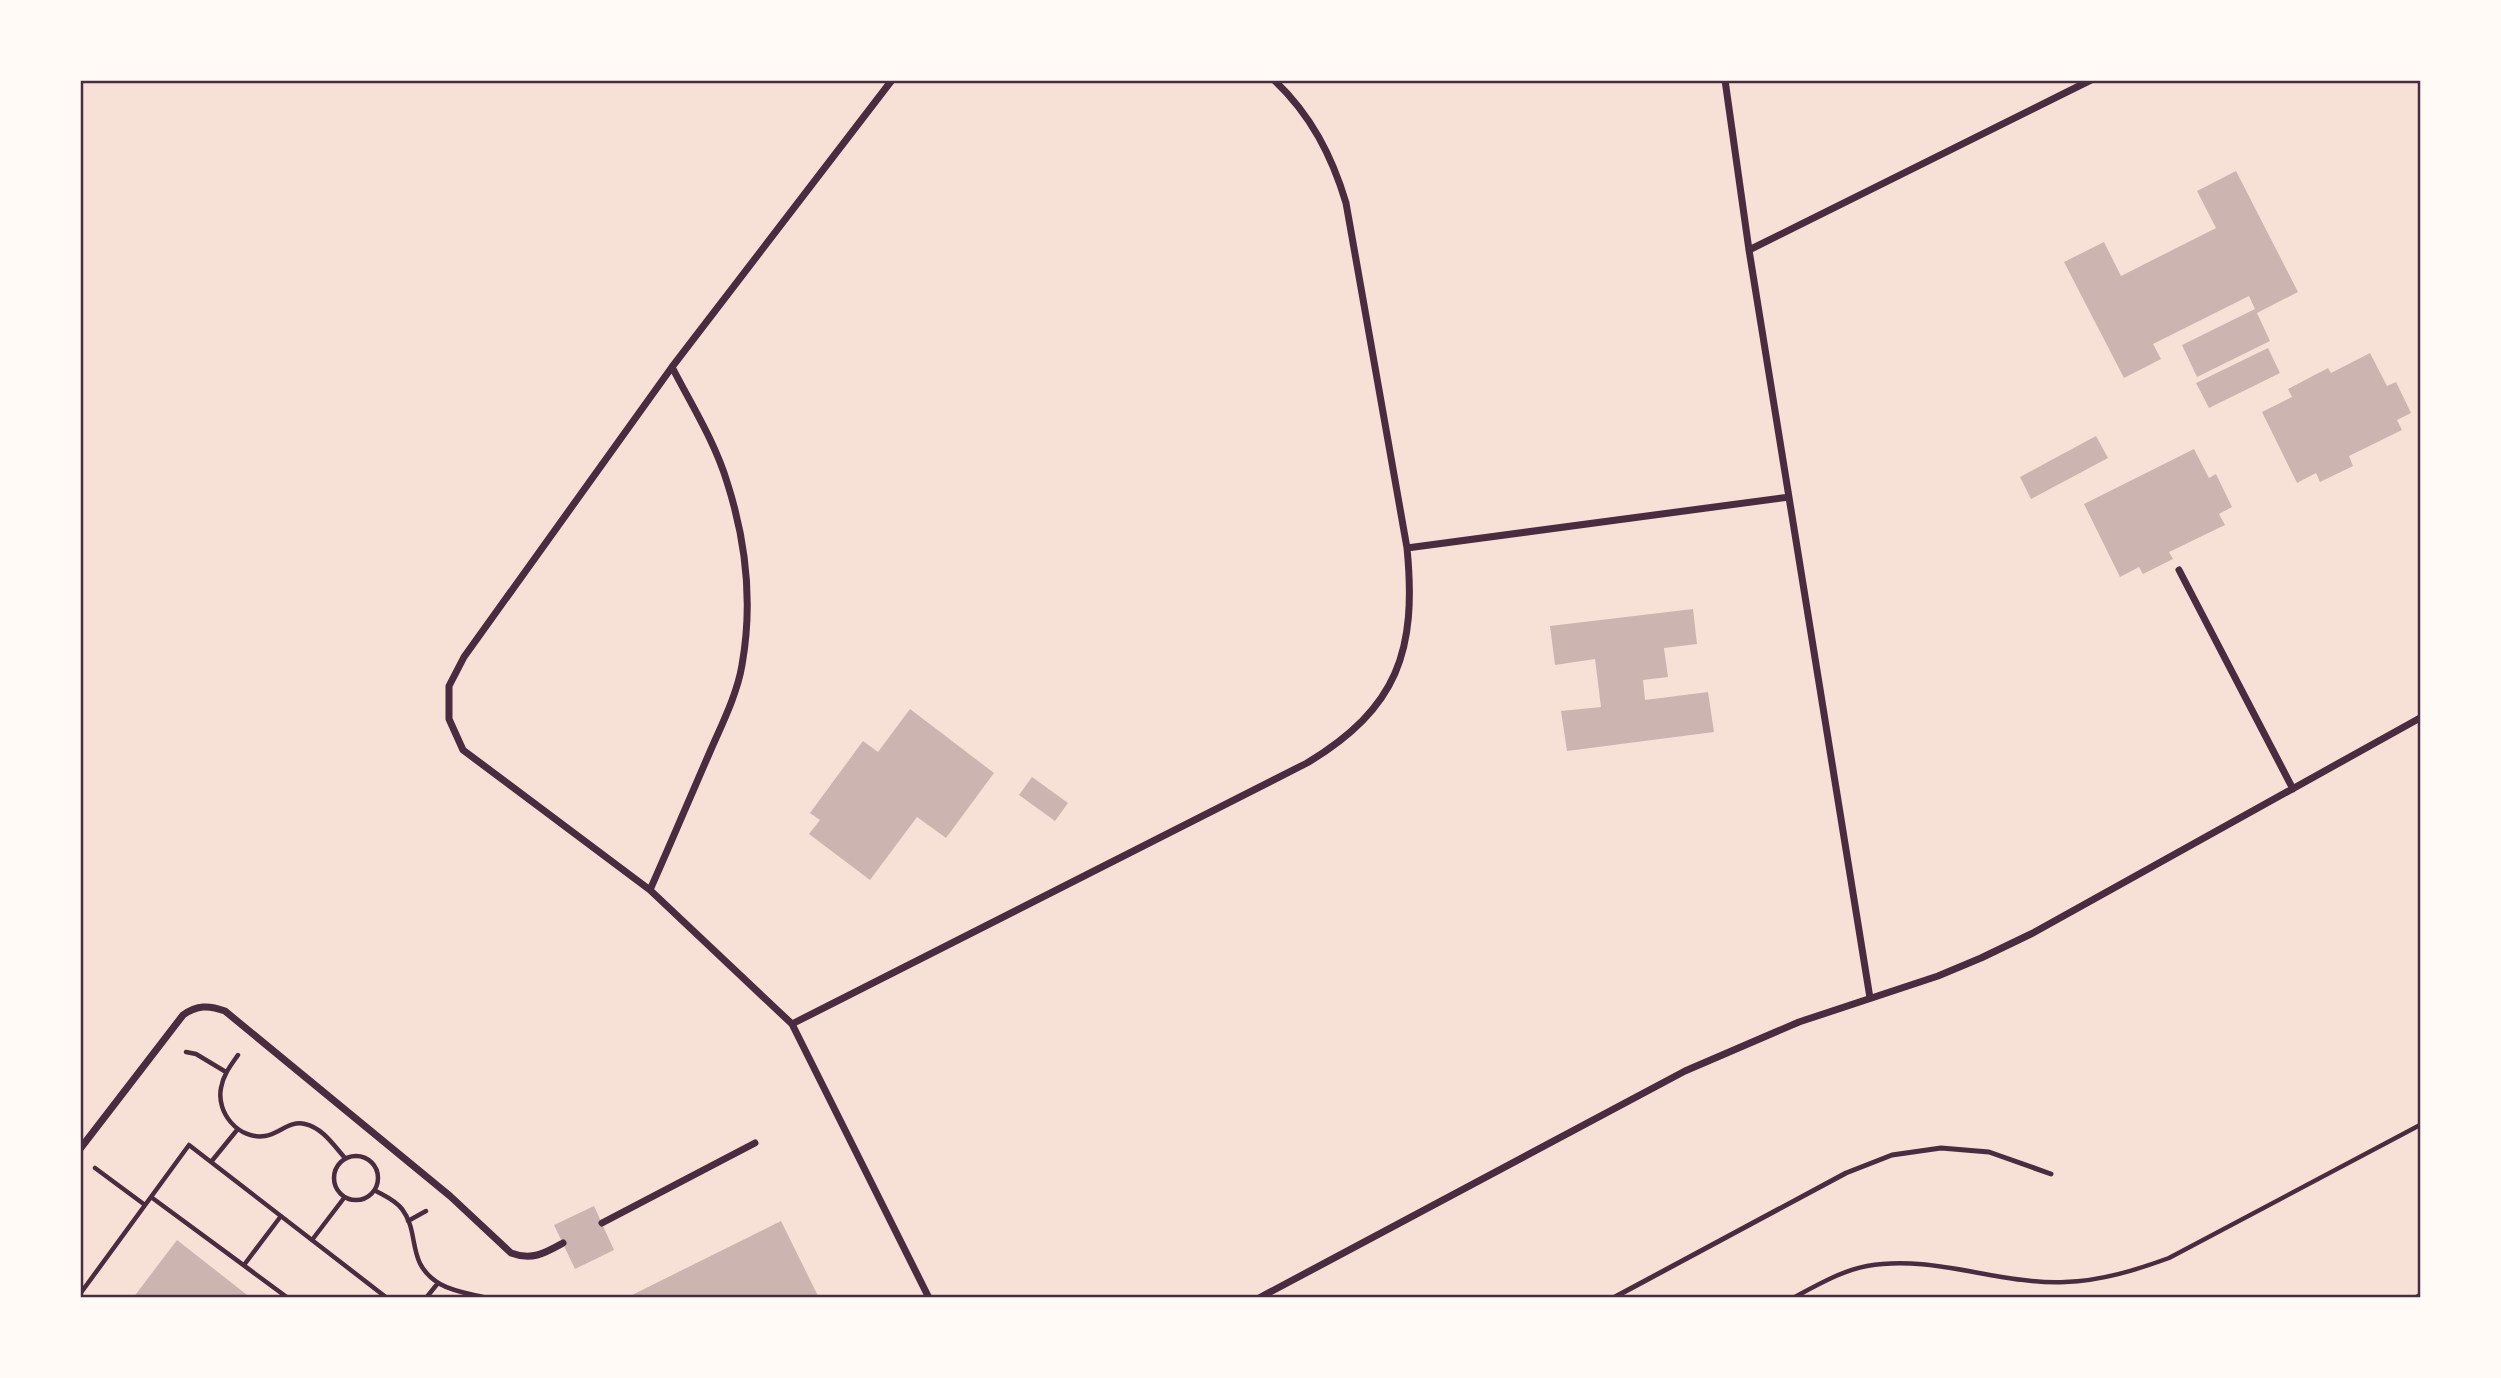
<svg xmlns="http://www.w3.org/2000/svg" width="2501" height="1378" font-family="Mulish,sans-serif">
<rect width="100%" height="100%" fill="#f7e1d7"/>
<!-- building -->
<path fill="#ccb4b1" d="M2236,171L2298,292L2257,313L2270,341L2197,377L2182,345L2255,309L2249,296L2153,344L2161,359L2124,378L2064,262L2104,242L2121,276L2216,228L2197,191Z
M2268,348L2280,373L2209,408L2196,383Z
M2370,353L2387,386L2396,382L2411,413L2397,420L2402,430L2349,456L2353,466L2320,482L2316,473L2297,483L2262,412L2292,397L2288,389L2328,368L2331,373Z
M2096,436L2108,458L2031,499L2020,477Z
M2194,449L2209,478L2216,474L2232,507L2219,514L2225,525L2169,552L2173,559L2143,574L2139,567L2120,577L2084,504Z
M1693,609L1697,644L1664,648L1668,677L1643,680L1645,700L1708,692L1714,732L1567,751L1561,711L1601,707L1595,659L1555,665L1550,626Z
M910,709L994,773L946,838L917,817L870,880L809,834L820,820L810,813L863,741L878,752Z
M1032,777L1068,803L1055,821L1019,795Z
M594,1206L614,1250L575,1269L554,1225Z
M781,1221L819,1298H626Z
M177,1240L251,1298H133Z"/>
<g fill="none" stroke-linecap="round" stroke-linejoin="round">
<!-- path -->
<path stroke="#4a2c40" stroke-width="4.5" d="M186,1052L196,1054L226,1072
M238,1055C231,1065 223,1075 221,1088C216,1113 239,1140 265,1136C279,1134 290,1120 305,1124C323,1128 334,1146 345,1158
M334 1178a22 22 0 1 1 44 0a22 22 0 1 1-44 0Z
M211,1162L237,1130
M95,1168L145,1205
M376,1191C385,1196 395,1200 402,1209C421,1234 405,1263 440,1284C454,1292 471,1294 487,1298
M151,1197L288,1298
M408,1221L426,1211
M312,1240L344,1198
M244,1265L281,1216
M80,1294L189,1145L387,1298
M426,1298L438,1283
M1793,1298C1817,1285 1841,1271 1867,1266C1933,1254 1999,1285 2065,1282C2101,1281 2136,1270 2169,1258L2420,1125
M2415,1298L2420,1295"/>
<!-- service -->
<path stroke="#4a2c40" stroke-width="5" d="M1613,1298L1846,1173L1892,1155L1941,1148L1989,1152L2051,1174"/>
<!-- minor -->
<path stroke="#4a2c40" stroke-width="7" d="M892,80L672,367L464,657L449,686V719L463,750L650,890L792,1024L929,1298
M1725,80L1749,250L1870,998
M1749,250L2091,80
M1407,548L1789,497
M2179,570L2293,789
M650,890C670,845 689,800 709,754C721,726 737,695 742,665C753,603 746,541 727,482C715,442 691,404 672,367
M792,1024L1307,763C1398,708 1417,651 1407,548L1346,203C1332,156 1311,115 1274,80
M80,1149L183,1015C197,1005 209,1005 225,1011L450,1196L511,1253C532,1261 545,1253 563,1243
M602,1223L755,1143
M1259,1298L1685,1071L1799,1022L1938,976L1981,958L2033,933L2420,718"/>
</g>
<!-- border -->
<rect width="2501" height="1378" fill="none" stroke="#fffaf5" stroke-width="164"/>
<rect x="82" y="82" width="2337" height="1214" fill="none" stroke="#4a2c40" stroke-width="2.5"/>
</svg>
